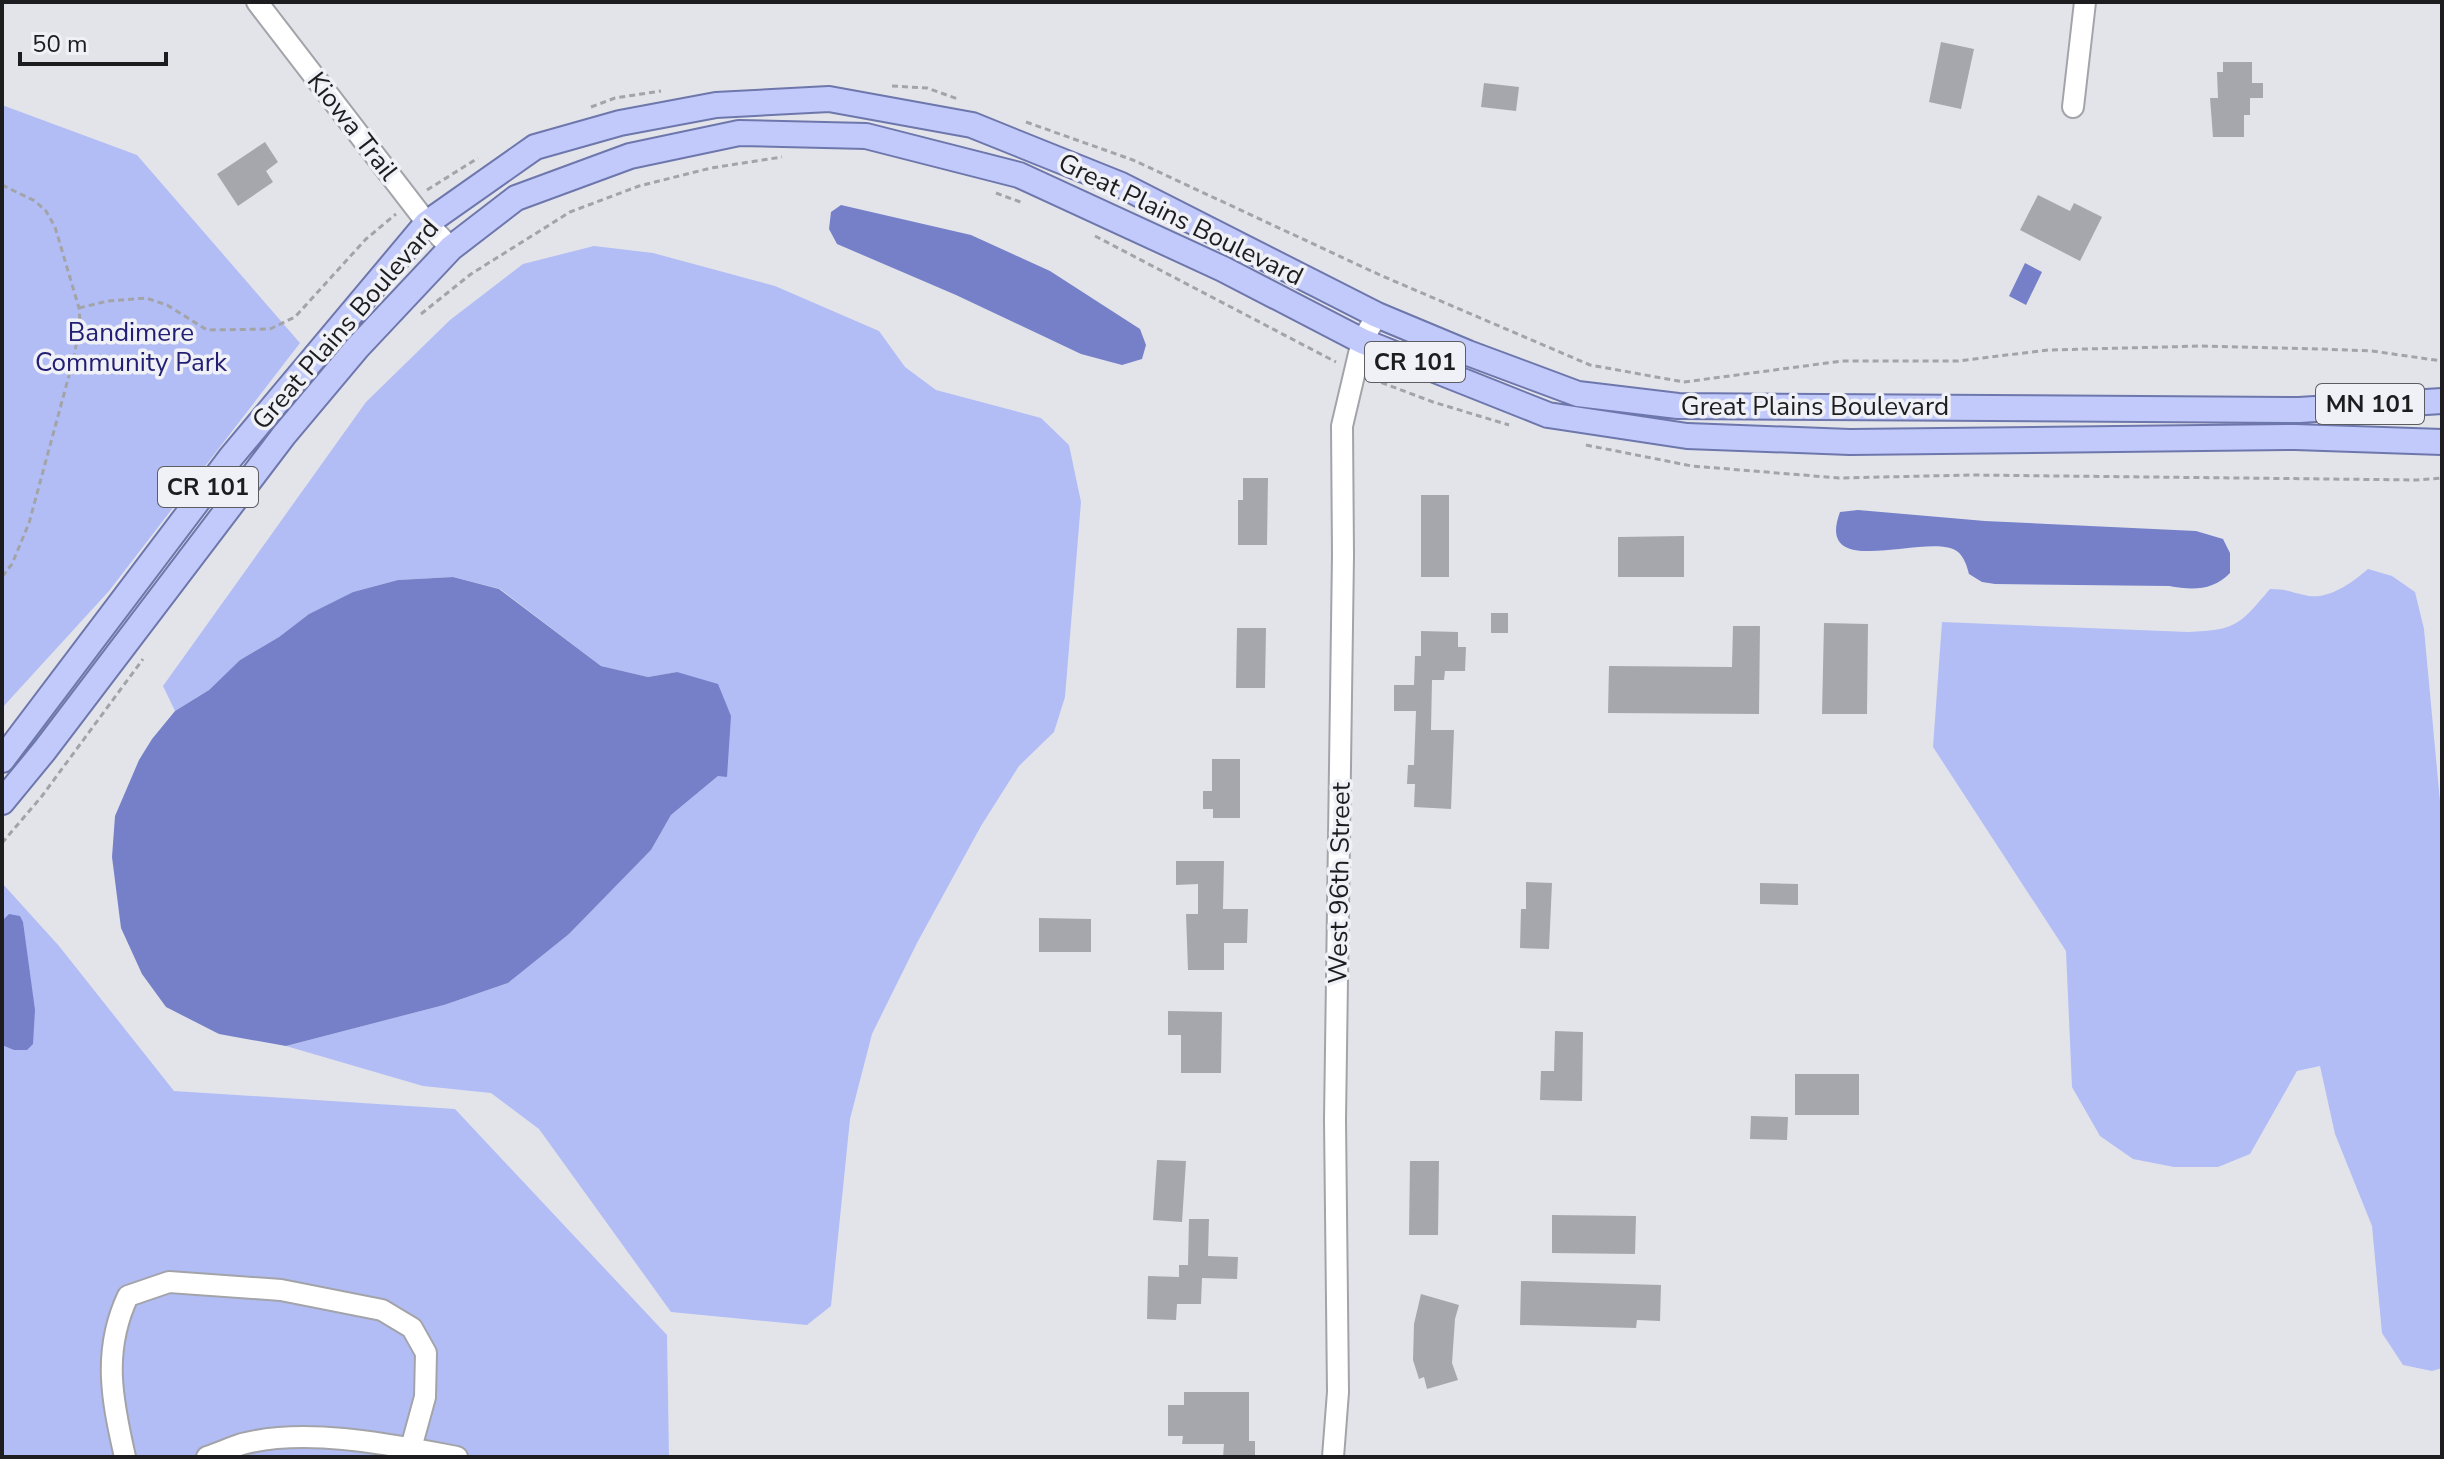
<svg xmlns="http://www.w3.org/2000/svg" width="2444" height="1459" font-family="'Nunito Sans',sans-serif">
<rect width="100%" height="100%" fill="#e3e4ea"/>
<!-- green -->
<path fill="#b2bdf5" d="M2,105L137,155L300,343L109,591L2,708Z
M594,246L653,253L775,286L879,331L905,367L936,390L1041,418L1069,445L1081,502L1065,697L1054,732L1019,766L981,826L917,943L872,1034L850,1119L831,1306L807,1325L671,1312L539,1129L491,1093L423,1086L286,1046L444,1005L508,983L569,934L651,850L671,815L718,776H727L677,672L648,677L601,666L500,589L453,577L398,580L353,592L309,614L279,637L240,660L209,690L175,711L163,686L366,402L450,320L523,264Z
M2368,569L2392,576L2415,592L2424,629L2442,823V1368L2432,1371L2403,1365L2382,1333L2372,1226L2335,1134L2320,1066L2297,1071L2250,1154L2218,1167H2174L2133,1159L2100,1136L2072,1087L2066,951L1933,747L1942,622L2188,632C2237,630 2239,625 2270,589C2288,589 2293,593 2309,596C2330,599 2353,582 2368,569Z
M2,883L59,946L174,1091L455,1109L667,1335L669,1457H2Z"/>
<!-- water -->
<path fill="#7580c9" d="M841,205L971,235L1050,271L1140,329L1146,345L1142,359L1122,365L1081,354L956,295L837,244L829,229L831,212Z
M2025,263L2042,272L2026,305L2009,296Z
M1858,510L1985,521L2196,531L2223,539L2230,553V573C2213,591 2192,590 2169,586L1995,584L1982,582L1969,574C1967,566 1964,557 1958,552C1932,530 1813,584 1840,512Z
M453,577L499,589L601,666L648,677L677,672L718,684L731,716L727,777L718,776L671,815L651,850L569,934L508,983L444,1005L286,1046L219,1034L166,1007L142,974L121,928L112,857L115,816L139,760L152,739L175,711L209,690L240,660L279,637L309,614L353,592L398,580Z
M9,914L20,916L23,922L35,1010L33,1044L27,1050H14L2,1045V921Z"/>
<!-- building -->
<path fill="#a6a7ac" d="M1941,42L1974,49L1961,109L1929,102Z
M2223,62H2252V83H2263V98H2250V115H2244V137H2213L2210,98H2218L2217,72H2223Z
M1484,83L1519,87L1516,111L1481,107Z
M265,142L278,162L266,171L273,182L238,206L217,174Z
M2038,195L2070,211L2074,203L2102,217L2080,261L2020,230Z
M1243,478H1268L1267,545H1238V500H1243Z
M1421,495H1449V577H1421Z
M1684,536V577H1618V537Z
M1491,613H1508V633H1491Z
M1824,623L1868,624L1867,714H1822Z
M1733,626H1760L1759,714L1608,713L1609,666L1732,667Z
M1237,628H1266L1265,688H1236Z
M1421,631L1458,632V647H1466L1465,671H1445L1444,680H1432L1431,730H1454L1451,809L1414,807L1415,784H1407L1408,765H1414L1416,711H1394V685H1414L1415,656H1421Z
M1212,759H1240V818H1213V809H1203V791H1212Z
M1176,861H1224L1223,909H1248L1247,943H1224V970H1188L1186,914H1198V884L1176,885Z
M1526,882L1552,883L1549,949L1520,948L1521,909H1526Z
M1760,883L1798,884V905L1760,904Z
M1039,918L1091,919V952H1039Z
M1168,1011L1222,1012L1221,1073H1181V1035H1168Z
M1555,1031L1583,1032L1582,1101L1540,1100L1541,1071H1554Z
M1795,1074H1859V1115H1795Z
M1751,1116L1788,1117L1787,1140L1750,1139Z
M1157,1160L1186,1161L1182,1222L1153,1220Z
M1410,1161H1439L1438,1235H1409Z
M1552,1215L1636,1216L1635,1254L1552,1253Z
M1189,1219H1209L1208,1256L1238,1257L1237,1279L1202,1278L1201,1304H1177L1176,1320L1147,1319L1148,1276L1179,1277V1265H1188Z
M1521,1281L1661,1285L1660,1321L1637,1320L1636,1328L1520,1325Z
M1421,1294L1459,1305L1455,1319L1452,1363L1458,1380L1427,1389L1424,1377L1419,1379L1413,1360L1414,1324Z
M1184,1392H1249V1441H1255V1457H1223L1224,1444H1182L1183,1436H1168V1405H1184Z"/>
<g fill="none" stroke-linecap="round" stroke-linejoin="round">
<defs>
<path id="minor" d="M257,2L427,223L451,248
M2073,107L2085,2
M125,1457C112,1400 102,1351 128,1296L169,1282L281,1290L382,1310L412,1328L426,1353L425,1397L411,1448
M207,1457C219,1453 230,1448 242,1444C307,1427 393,1445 457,1457
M1333,1457L1338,1392L1335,1120L1343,555L1342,426L1362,341L1377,315"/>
<path id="major" d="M2,760L231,457L427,223L535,147L620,123L716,105L829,99L972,125L1121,185L1377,315L1468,353L1578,394L1678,406L2299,410L2442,401
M2,802L44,751L284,435L357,348L451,248L516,198L630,156L739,133L866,136L1019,175L1223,269L1362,341L1548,415L1687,436L1850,442L2295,437L2442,442"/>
</defs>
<!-- minor casing -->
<use href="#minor" stroke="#a3a4a9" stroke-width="24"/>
<!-- major casing -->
<use href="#major" stroke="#6e77ac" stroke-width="28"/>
<!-- path -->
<path stroke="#a3a4a8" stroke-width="3" stroke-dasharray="6 4" stroke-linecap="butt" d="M892,86L927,88L958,99
M591,107L615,98L661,91
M1026,122L1133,160L1380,275L1590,365L1684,382L1842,361H1958L2048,350L2202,346L2320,349L2372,351L2442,361
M2,185L35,201L46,211L55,227L79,308L80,323L74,357L29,523L12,564L2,577
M427,190L478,158
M996,193L1023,203
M1095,236L1336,362
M79,308L108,301L146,298L167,305L207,330L270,329L295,317L366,239L396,214
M421,314L471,274L570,212L639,186L711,168L782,157
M1372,379L1433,402L1509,425
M1586,445L1692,466L1839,478L1971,475L2417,480L2442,478
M2,843L42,796L143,659"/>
<!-- minor -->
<use href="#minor" stroke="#fff" stroke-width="20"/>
<!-- major -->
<use href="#major" stroke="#c2cafb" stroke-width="24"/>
</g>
<g text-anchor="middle" stroke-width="7" stroke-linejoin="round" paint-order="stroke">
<!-- shield labels -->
<g fill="#f0f1f7" stroke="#5c5d60" stroke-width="2">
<rect x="1365" y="342" width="100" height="40" rx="6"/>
<rect x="2316" y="384" width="108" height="40" rx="6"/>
<rect x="158" y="467" width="100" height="40" rx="6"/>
</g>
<g font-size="24" font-weight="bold" fill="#1d1d1f">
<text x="1415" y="370">CR 101</text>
<text x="2370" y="412">MN 101</text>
<text x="208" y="495">CR 101</text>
</g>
<!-- street labels -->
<g font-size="26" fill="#1d1d1f" stroke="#f0f1f7">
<text transform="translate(353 126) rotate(52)" y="9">Kiowa Trail</text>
<text transform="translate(1181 219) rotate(26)" y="9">Great Plains Boulevard</text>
<text transform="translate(345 324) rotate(-49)" y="9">Great Plains Boulevard</text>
<text x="1815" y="415">Great Plains Boulevard</text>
<text transform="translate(1339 883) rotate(-89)" y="9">West 96th Street</text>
</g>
<!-- park labels -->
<g font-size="26" fill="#221e73" stroke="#f0f1f7">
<text x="131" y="341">Bandimere<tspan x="131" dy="30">Community Park</tspan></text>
</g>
</g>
<!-- border -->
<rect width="2444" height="1459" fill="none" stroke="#1d1d1f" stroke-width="8"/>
<!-- scale -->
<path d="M20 52v12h146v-12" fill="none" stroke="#1d1d1f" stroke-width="4"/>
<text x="32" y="52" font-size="24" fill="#1d1d1f" stroke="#f0f1f7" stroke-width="6" paint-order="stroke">50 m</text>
</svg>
